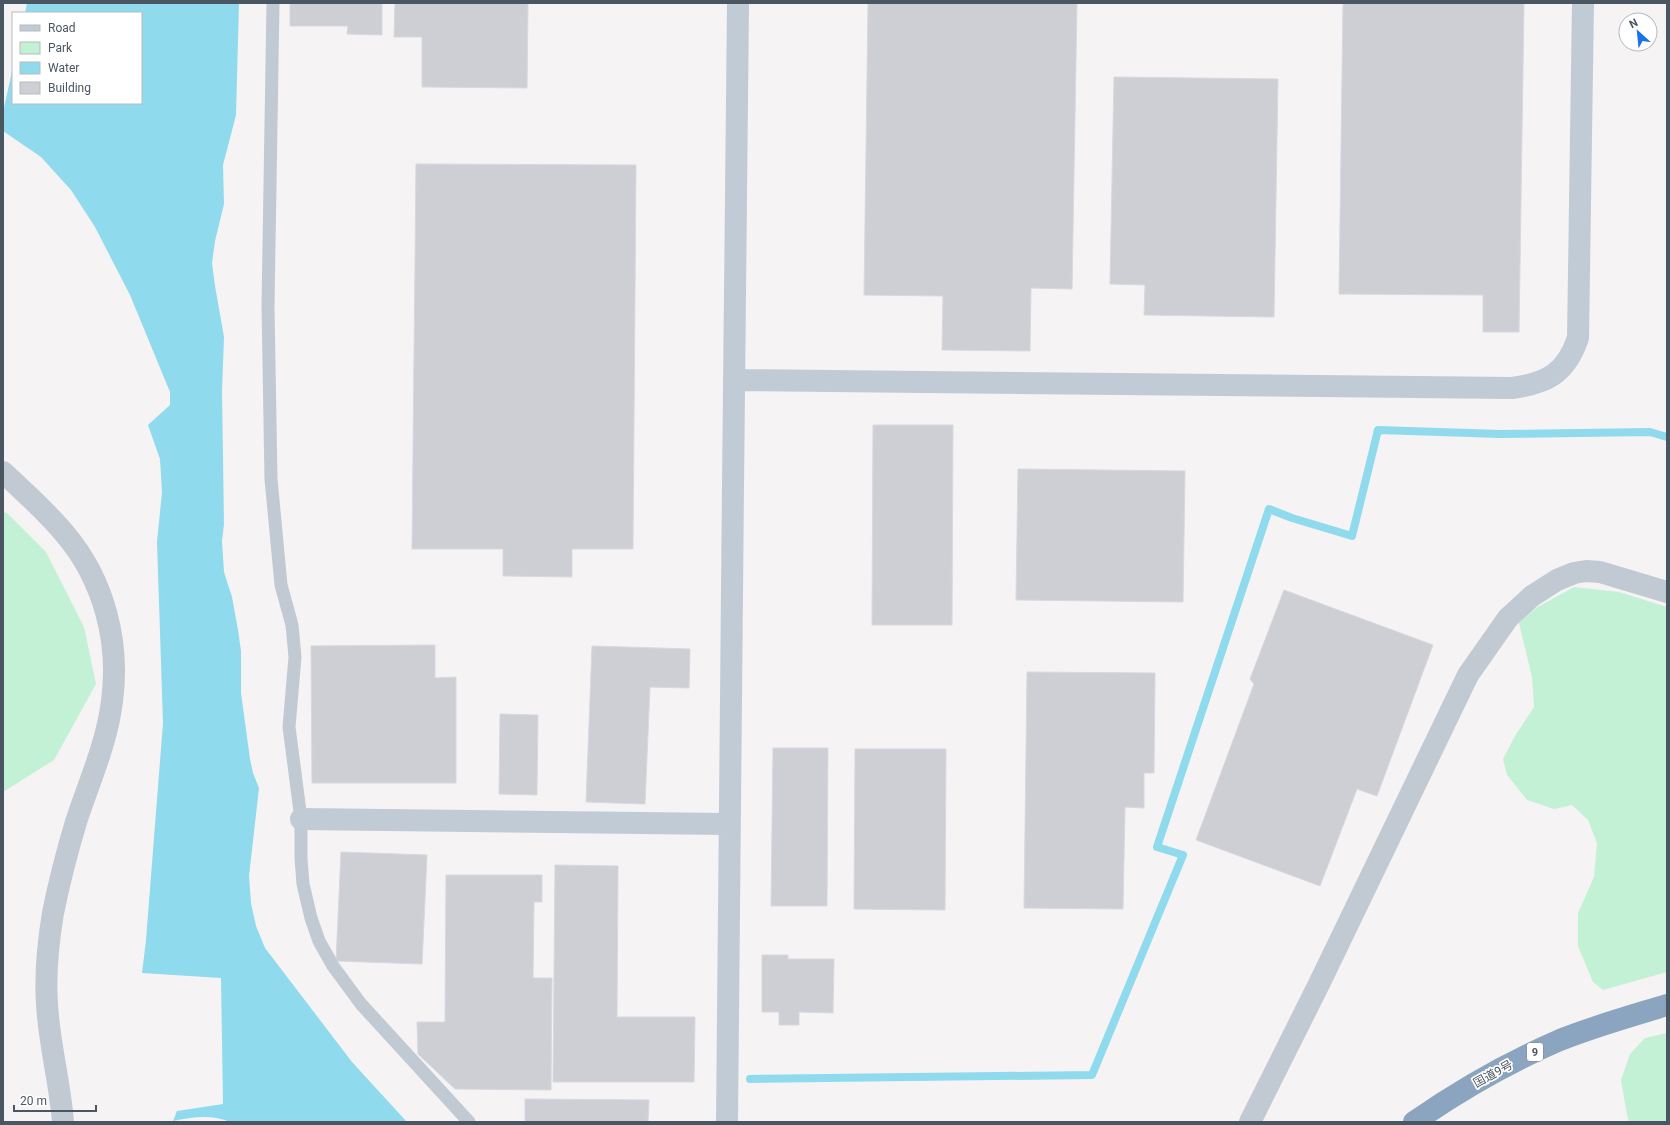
<svg xmlns="http://www.w3.org/2000/svg" width="1670" height="1125" font-family="Roboto,'Noto Sans JP',sans-serif">
<rect width="100%" height="100%" fill="#f5f3f3"/>
<!-- green -->
<path fill="#c3f1d5" d="M3,512L7,513L46,552L84,627L96,684L54,760L3,792Z
M1574,587L1619,592L1667,607V972L1603,990L1593,982L1578,946V913L1594,877L1597,843L1588,820L1572,805L1554,809L1527,800L1507,775L1503,759L1515,736L1534,707L1532,677L1519,623L1536,608Z
M1667,1033V1122H1629L1627,1115L1621,1080L1630,1054L1645,1038Z"/>
<!-- water -->
<path fill="#90daee" d="M27,3H239L236,115L223,165L224,204L215,241L212,263L215,286L224,337L222,391L224,524L222,541L224,572L232,597L238,630L241,651V693L250,759L253,773L259,788L249,876L251,903L256,926L265,948L352,1062L407,1122H230C213,1114 191,1117 173,1121L177,1111L223,1104L221,978L142,973L146,940L163,723L157,542L162,492L160,459L148,425L170,405V392L130,295L95,227L71,190L41,157L3,131V112L13,67V103H141V13H25Z"/>
<g fill="none" stroke-linecap="round" stroke-linejoin="round">
<!-- stream -->
<path stroke="#90daee" stroke-width="8" d="M750,1079L1092,1075L1183,855L1157,847L1269,509L1292,518L1352,536L1378,430L1500,434L1650,432L1667,437"/>
</g>
<!-- building -->
<path fill="#cdcfd5" stroke="#d7d9de" d="M290,3H382V35L347,34L348,26H290Z
M395,3H528L527,88L422,87V37H394Z
M868,3H1077L1072,289L1031,288L1030,351L942,350L943,296L864,295Z
M1343,3H1524L1519,332H1483V295L1339,294Z
M1114,77L1278,79L1274,317L1144,315L1145,285L1110,284Z
M416,164L636,165L633,549H572V577L503,576V549H412Z
M873,425H953L952,625H872Z
M1018,469L1185,471L1183,602L1016,600Z
M1284,590L1433,645L1377,796L1357,789L1320,886L1196,840L1254,684L1250,679Z
M435,645V678L456,677V783H312L311,646Z
M592,646L690,649L689,688L650,687L645,804L586,802Z
M1027,672L1155,673L1154,773H1144V808L1125,807L1123,909L1024,908Z
M500,714L538,715L537,795L499,794Z
M773,748H828L827,906H771Z
M855,749H946L945,910L854,909Z
M341,852L427,855L422,964L336,961Z
M555,865L618,866L617,1017H695L694,1082H553Z
M446,875H542V902H534L533,978H552L551,1090L455,1089L418,1054L417,1022H445Z
M762,955H788V959H834L833,1013L799,1012V1025H779V1012H762Z
M525,1099L649,1100L648,1122H525Z"/>
<g fill="none" stroke-linecap="round" stroke-linejoin="round">
<!-- lane -->
<path stroke="#c1cad2" stroke-width="13" d="M273,3L268,306L271,479L281,585L292,625L295,657L289,727L301,819V858L303,884L311,918L319,941L333,966L361,1004L469,1122"/>
<!-- street -->
<path stroke="#c1cad2" stroke-width="22" d="M3,472C24,492 47,512 65,534C104,580 120,642 112,701C107,743 89,782 76,822C67,852 59,883 53,913C48,943 45,974 47,1004C49,1044 60,1082 63,1122
M1250,1122L1320,982L1468,675L1508,618L1532,596L1557,580L1574,573L1586,571L1600,572L1667,592"/>
<!-- secondary -->
<path stroke="#c1cbd6" stroke-width="22" d="M735,380L1512,388C1548,383 1566,373 1578,338L1583,3
M301,819L728,824
M727,1122C729,749 735,376 738,3"/>
<!-- highway -->
<path stroke="#8ba5c1" stroke-width="22" d="M1414,1122C1460,1090 1509,1062 1560,1040C1595,1026 1631,1016 1667,1005"/>
</g>
<g text-anchor="middle" stroke-width="3.5" stroke-linejoin="round" paint-order="stroke">
<!-- shield labels -->
<rect fill="#fff" stroke="#808990" stroke-width="1" x="1527" y="1043" width="16" height="18" rx="3"/>
<g font-size="11" font-weight="bold" fill="#4a5661">
<text x="1535" y="1056">9</text>
</g>
<!-- street labels -->
<g font-size="12" fill="#4a5661" stroke="#fff">
<text transform="translate(1493 1074) rotate(-29)" y="4">国道9号</text>
</g>
</g>
<!-- border -->
<rect width="1670" height="1125" fill="none" stroke="#4a5661" stroke-width="8"/>
<!-- legend -->
<rect x="12" y="12" width="130" height="92" fill="#ffffff" stroke="#b7bbc0"/>
<rect x="20" y="25" width="20" height="6" fill="#c1cbd6" stroke="#b7bbc0"/>
<text x="48" y="32" font-size="12" fill="#4a5661">Road</text>
<rect x="20" y="42" width="20" height="12" fill="#c3f1d5" stroke="#b7bbc0"/>
<text x="48" y="52" font-size="12" fill="#4a5661">Park</text>
<rect x="20" y="62" width="20" height="12" fill="#90daee" stroke="#b7bbc0"/>
<text x="48" y="72" font-size="12" fill="#4a5661">Water</text>
<rect x="20" y="82" width="20" height="12" fill="#cdcfd5" stroke="#b7bbc0"/>
<text x="48" y="92" font-size="12" fill="#4a5661">Building</text>
<!-- north arrow -->
<g transform="translate(1638 32) rotate(333)"><circle r="19" fill="#ffffff" stroke="#b7bbc0"/>
<path d="M0-3L7 15L0 10L-7 15Z" fill="#1a73e8"/>
<text y="-6" font-size="11" font-weight="bold" text-anchor="middle" fill="#4a5661">N</text>
</g>
<!-- scale -->
<path d="M14 1105v6h82v-6" fill="none" stroke="#4a5661" stroke-width="2"/>
<text x="20" y="1105" font-size="12" fill="#4a5661" stroke="#ffffff" stroke-width="3" paint-order="stroke">20 m</text>
</svg>
